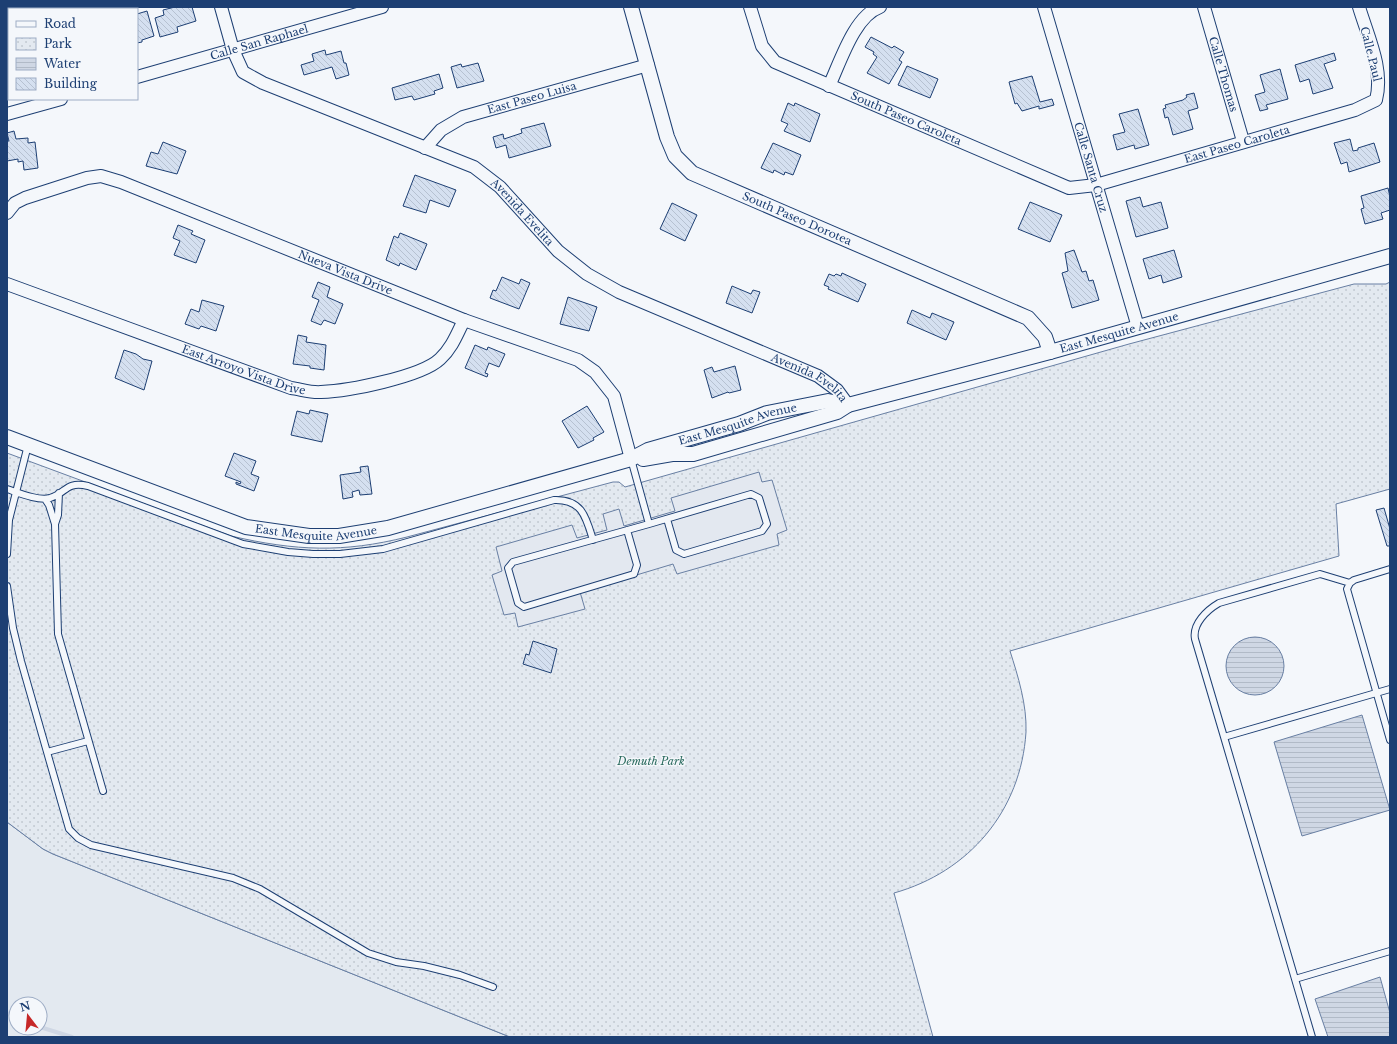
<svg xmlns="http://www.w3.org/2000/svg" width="1397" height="1044" font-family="'Libre Baskerville',serif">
<defs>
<pattern id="park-dots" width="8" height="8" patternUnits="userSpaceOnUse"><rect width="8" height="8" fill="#e3e9f0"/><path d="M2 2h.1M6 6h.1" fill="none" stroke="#c2c9d1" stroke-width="1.8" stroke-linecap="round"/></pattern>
<pattern id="water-rules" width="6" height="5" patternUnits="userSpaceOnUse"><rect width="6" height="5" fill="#cfd7e4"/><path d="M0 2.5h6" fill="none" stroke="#b1bac7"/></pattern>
<pattern id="building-back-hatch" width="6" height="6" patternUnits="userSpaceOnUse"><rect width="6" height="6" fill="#d5e0f0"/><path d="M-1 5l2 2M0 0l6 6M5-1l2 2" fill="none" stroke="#b6c1d1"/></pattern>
</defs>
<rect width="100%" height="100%" fill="#f4f7fb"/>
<!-- grass -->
<path fill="#e3e9f0" stroke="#687fa3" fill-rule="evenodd" d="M7,822L43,849L53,854L510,1037H7ZM16,1004H40V1028H16Z"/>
<!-- park -->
<path fill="url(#park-dots)" stroke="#687fa3" d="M1390,282V489L1336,504L1339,556L1010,651C1018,676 1027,705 1026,732C1021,811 969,872 894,893L933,1037H510L53,854L43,849L7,822V453L231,536C296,551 343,553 407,537L613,482H619L625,487L1129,344L1354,284H1386Z"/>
<!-- parking -->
<path fill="#e3e8f0" stroke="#687fa3" d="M759,472L762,482L772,480L787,530L777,534L779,545L677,574L673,564L580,592L585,609L518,627L515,613L504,615L492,575L502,571L496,547L572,525L577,538L607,530L603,514L619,509L624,526L675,511L671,498Z"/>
<!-- water -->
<path fill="url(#water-rules)" stroke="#687fa3" d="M1226 666a29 29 0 1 1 58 0a29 29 0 1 1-58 0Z
M1362,715L1390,810L1302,836L1274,742Z
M1380,977L1390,1013V1037H1328L1315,999Z"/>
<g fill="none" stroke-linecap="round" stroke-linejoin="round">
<!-- stream -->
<path stroke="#cfd7e4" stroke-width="4" d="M7,1013L16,1017
M40,1027L72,1037"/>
</g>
<!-- building -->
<path fill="url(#building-back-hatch)" stroke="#1d3f73" d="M175,7H192L196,21L177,27L178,32L160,37L155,18L164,15L163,10Z
M147,11L154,36L142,40V42L137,43V14Z
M871,37L892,48L894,46L904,52L899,60L902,62L889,84L867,73L877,57L873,54L874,52L865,47Z
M325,50L326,55L341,51L344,63H346L349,75L336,79L332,67L304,75L301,65L314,61L312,54Z
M1334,53L1336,60L1324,64L1333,88L1313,94L1309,79L1300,82L1295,65Z
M478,63L484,81L457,88L451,67L461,64L462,67Z
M907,66L938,79L930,98L898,85Z
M1280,69L1288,99L1266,105L1268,109L1260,111L1255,95L1265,92L1260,75Z
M439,74L443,88L434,91L435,94L414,100L412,96L395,100L392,88Z
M1032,76L1040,102L1052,99L1054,105L1039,109V106L1022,111L1017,103L1015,104L1009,82Z
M1194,93L1198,108L1188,111L1193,129L1173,135L1168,117L1165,118L1163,109L1166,108L1165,105L1183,100L1187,97L1186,95Z
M788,103L794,106L795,103L820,114L810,142L784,131L788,124L781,121Z
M1138,109L1149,145L1135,149L1134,145L1117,150L1113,135L1125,132L1119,114Z
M544,123L551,146L509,158L506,145L496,148L493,137L503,134L504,139L522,133L521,129Z
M14,131L16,139L28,138V143L35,142L38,168L24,170L23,161L18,162V159L7,161V141H9L7,133Z
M1350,139L1353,151L1358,150V148L1374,143L1380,162L1349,172L1347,162L1341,164L1334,143Z
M163,142L186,151L177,174L146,166L151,152L158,154Z
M773,143L801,155L793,175L785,172L784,175L774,170L773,173L761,168Z
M415,175L456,190L449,207L430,200L426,213L403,206Z
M1388,188L1390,197V210L1381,213L1383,219L1365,224L1361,209L1364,208L1361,196Z
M1140,197L1143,207L1161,202L1168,228L1136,237L1126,201Z
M1030,202L1062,215L1050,242L1018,229Z
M672,203L697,215L685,241L660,229Z
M178,225L193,231L191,234L205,240L196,263L174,255L180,241L173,238Z
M400,233L427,244L416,270L400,263L399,266L386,260L394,236L398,238Z
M1074,250L1082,272L1086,271L1089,281L1093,280L1099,300L1072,308L1062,273L1068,271L1065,253Z
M1174,250L1182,277L1163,283L1161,275L1149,279L1143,259Z
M842,273L866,284L858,302L828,289L829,287L824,285L829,274L834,276L836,274L841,276Z
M502,277L519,284L521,279L530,283L519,309L490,298L493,290L496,291Z
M318,282L330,287L327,297L343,304L335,324L324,320L321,325L311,321L319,300L312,297Z
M732,286L751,294L753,290L760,292L752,313L726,303Z
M568,297L597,307L589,331L560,324Z
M202,300L224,306L216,331L201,326L199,329L185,324L191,309L199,312Z
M912,310L930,318L932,313L954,322L946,340L907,323Z
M298,335L307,337L306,342L326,345L324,370L310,368V366L293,364Z
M475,345L487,350L488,347L505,354L499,367L489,363L485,373L488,374L487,377L465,368Z
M124,350L136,354L143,359L152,361L144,390L115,378Z
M735,366L741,390L729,393L728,392L712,398L704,370L712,367L714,372Z
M587,406L604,432L593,438L594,440L578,448L562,421Z
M310,410L328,414L322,442L291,435L297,411L309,414Z
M234,453L256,461L251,474L259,477L254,491L236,484V482L240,484L241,482L225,476Z
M368,466L372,494L360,495L359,490L352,492L353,497L343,499L340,475L361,472L360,467Z
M1384,508L1390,529V546H1387L1376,510Z
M533,641L557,649L551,673L523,664L526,654L529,655Z"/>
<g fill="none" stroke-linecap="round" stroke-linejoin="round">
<defs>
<path id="service" d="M7,489C19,493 38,501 50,498C67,493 65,481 88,486L243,544L288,552L313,554H340L383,549L554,500C582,499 586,517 593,540
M45,499L49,505L55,524L58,634L103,791
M55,524L58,515L59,493
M649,524L751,494L759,498L767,524L762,531L684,554L676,550L667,519
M627,530L637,565L634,574L524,607L518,603L508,568L513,562L649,524L631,459
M7,554L9,520L28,445
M1390,569L1354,580L1350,583L1347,589L1390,740
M1350,583L1320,574L1219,603C1207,610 1192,624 1195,639L1224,737L1390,689
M7,586L13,628L21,661L69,829L78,838L91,845L233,878L260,889L368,953L396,962L424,966L460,975L493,987
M1224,737L1312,1037
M47,752L88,741
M1295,979L1390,951"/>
<g id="minor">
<path id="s1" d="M221,7L233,50L243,72L263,83L474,167L500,187L558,251L587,274L619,292L818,376L837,390L848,405"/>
<path id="s2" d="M750,7L762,46L775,62L1069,188L1096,185L1355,110L1376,100C1384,69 1368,37 1359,7"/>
<path id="s3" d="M1044,7L1138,327"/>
<path id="s4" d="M1204,7L1243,141"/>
<path id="s5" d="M137,77L382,7"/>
<path d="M829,86C840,63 854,16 880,7"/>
<path d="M7,114L61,99"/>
<path id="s6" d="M425,148L441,130L463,117L648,65"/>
<path id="s7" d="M7,213L15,203L25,198L87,178L101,176L121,182L464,320L578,360L595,372L614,396L631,459"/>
<path id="s8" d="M7,284L291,388C300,389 311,393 321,392C348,391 421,377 440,359C452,348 457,334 464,320"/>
</g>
<g id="tertiary">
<path id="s9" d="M631,7L667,137L675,156L692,173L1028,318L1045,337L1050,352"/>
<path id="s10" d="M7,437L246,527L309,536H339L388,528L631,459L648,450L739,424L767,413L828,401L848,405"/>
<path id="s11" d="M643,459L672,454H693L837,412L848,405L1050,352L1390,256"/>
</g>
</defs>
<!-- service casing -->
<use href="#service" stroke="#1d3f73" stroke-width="8"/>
<!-- minor casing -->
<use href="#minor" stroke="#1d3f73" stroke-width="14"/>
<!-- tertiary casing -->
<use href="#tertiary" stroke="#1d3f73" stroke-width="16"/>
<!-- service -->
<use href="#service" stroke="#f4f7fb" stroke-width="6"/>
<!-- minor -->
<use href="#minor" stroke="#f4f7fb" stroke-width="12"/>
<!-- tertiary -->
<use href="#tertiary" stroke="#f4f7fb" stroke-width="14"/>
</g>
<g text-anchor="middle" stroke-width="3" stroke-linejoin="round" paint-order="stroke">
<!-- street labels -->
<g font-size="11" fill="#1d3f73" stroke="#f4f7fb">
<text dy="4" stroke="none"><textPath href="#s5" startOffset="127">Calle San Raphael</textPath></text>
<text transform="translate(1371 54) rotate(76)" y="4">Calle Paul</text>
<text dy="4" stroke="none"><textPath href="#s4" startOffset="70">Calle Thomas</textPath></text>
<text dy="4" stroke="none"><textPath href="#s6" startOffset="121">East Paseo Luisa</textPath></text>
<text dy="4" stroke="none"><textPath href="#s2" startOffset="204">South Paseo Caroleta</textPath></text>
<text dy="4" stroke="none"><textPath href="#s2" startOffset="555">East Paseo Caroleta</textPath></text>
<text dy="4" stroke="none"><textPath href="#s3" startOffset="167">Calle Santa Cruz</textPath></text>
<text dy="4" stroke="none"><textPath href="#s1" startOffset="385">Avenida Evelita</textPath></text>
<text dy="4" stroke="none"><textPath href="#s9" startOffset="294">South Paseo Dorotea</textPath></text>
<text dy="4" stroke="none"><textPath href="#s7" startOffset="366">Nueva Vista Drive</textPath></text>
<text dy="4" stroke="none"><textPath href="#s11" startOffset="494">East Mesquite Avenue</textPath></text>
<text dy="4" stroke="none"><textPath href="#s8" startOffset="252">East Arroyo Vista Drive</textPath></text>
<text dy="4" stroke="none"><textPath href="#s1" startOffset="721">Avenida Evelita</textPath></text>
<text dy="4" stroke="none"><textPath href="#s10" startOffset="764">East Mesquite Avenue</textPath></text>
<text dy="4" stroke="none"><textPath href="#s10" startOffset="326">East Mesquite Avenue</textPath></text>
</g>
<!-- park labels -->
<g font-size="11" font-style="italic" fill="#2c6c60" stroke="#f4f7fb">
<text x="651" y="765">Demuth Park</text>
</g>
</g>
<!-- border -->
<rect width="1397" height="1044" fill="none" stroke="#1d3f73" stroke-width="16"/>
<!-- legend -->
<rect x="8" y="8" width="130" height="92" fill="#f4f7fb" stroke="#9eadc5"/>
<rect x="16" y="21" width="20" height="6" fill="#f4f7fb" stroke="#9eadc5"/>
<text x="44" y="28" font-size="12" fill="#1d3f73">Road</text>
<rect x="16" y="38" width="20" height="12" fill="url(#park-dots)" stroke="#9eadc5"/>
<text x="44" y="48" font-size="12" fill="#1d3f73">Park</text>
<rect x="16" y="58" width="20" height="12" fill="url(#water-rules)" stroke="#9eadc5"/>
<text x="44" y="68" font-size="12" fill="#1d3f73">Water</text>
<rect x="16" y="78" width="20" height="12" fill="url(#building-back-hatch)" stroke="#9eadc5"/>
<text x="44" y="88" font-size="12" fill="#1d3f73">Building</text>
<!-- north arrow -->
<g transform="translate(28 1016) rotate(344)"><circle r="19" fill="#f4f7fb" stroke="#9eadc5"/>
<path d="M0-3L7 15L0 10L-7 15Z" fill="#c62828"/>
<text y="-6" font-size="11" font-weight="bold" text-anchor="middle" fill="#1d3f73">N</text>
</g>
</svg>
